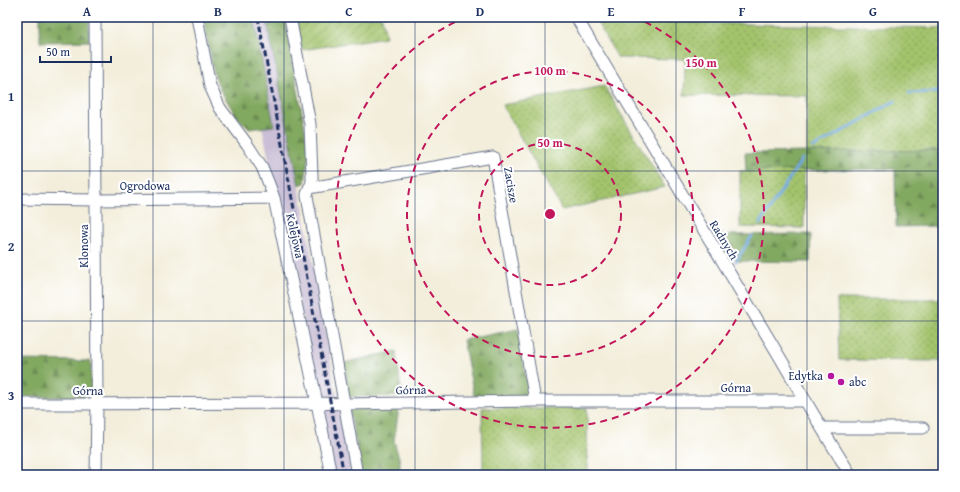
<svg xmlns="http://www.w3.org/2000/svg" width="960" height="492" font-family="'Gentium Book Plus',serif">
<defs>
<pattern id="grass-dots" width="8" height="8" patternUnits="userSpaceOnUse"><rect width="8" height="8" fill="#a3c36c"/><path d="M2 2h.1M6 6h.1" fill="none" stroke="#849f5c" stroke-width="1.8" stroke-linecap="round"/></pattern>
<pattern id="forest-firs" width="22" height="20" patternUnits="userSpaceOnUse"><rect width="22" height="20" fill="#82a960"/><path d="M5 1l3.5 6h-7zM16 11l3.5 6h-7z" fill="#6a8a52"/></pattern>
<pattern id="garden-furrows" width="10" height="10" patternUnits="userSpaceOnUse"><rect width="10" height="10" fill="#a3c36c"/><path d="M-1 1l2-2M0 10L10 0M9 11l2-2" fill="none" stroke="#849f5c"/></pattern>
</defs>
<rect width="100%" height="100%" fill="#fff"/>
<filter id="ink" filterUnits="userSpaceOnUse"><feTurbulence type="fractalNoise" baseFrequency=".025" numOctaves="2"/><feDisplacementMap in="SourceGraphic" scale="8" xChannelSelector="R" yChannelSelector="G"/><feConvolveMatrix kernelMatrix="1 2 1 2 8 2 1 2 1" color-interpolation-filters="sRGB"/></filter>
<filter id="wash" filterUnits="userSpaceOnUse"><feTurbulence type="fractalNoise" baseFrequency=".012" numOctaves="4" result="noise"/><feDisplacementMap in="SourceGraphic" scale="16" xChannelSelector="R" yChannelSelector="G"/><feGaussianBlur stdDeviation="0.9" result="paint"/><feColorMatrix in="noise" values="0 0 0 0 0 0 0 0 0 0 0 0 0 0 0 0 0 1.4 0 .05"/><feComposite in="paint" operator="in"/></filter>
<g filter="url(#wash)">
<rect width="100%" height="100%" fill="#f3eedb"/>
<!-- railway -->
<path fill="#cabfd6" d="M254,17H266L299,185L338,399L324,400L319,397L262,127L274,126Z
M336,407L340,410L352,475H334L322,412L325,408Z"/>
<!-- grass -->
<path fill="url(#grass-dots)" stroke="#5f7965" d="M596,21L943,28V150L807,152V96L684,95L685,59L618,58Z
M604,86L665,187L562,210L502,105Z
M804,170V228L740,227V171Z
M837,299H943V361L839,360Z
M482,408H587L588,475H483Z"/>
<!-- forest -->
<path fill="url(#forest-firs)" stroke="#4e6c5f" d="M40,17H89V41L40,42Z
M203,17H254L274,126L249,129L236,116L220,89L214,74Z
M266,17H285L309,152L305,183L299,185Z
M943,150V226L896,227L895,169L746,171L745,153Z
M811,234L810,262L737,261L721,235Z
M518,329L529,396H474L463,340Z
M396,351L402,396L349,397L343,363Z
M17,360L91,361V397H17Z
M349,409H399L394,441L400,461V475H362Z"/>
<!-- garden -->
<path fill="url(#garden-furrows)" stroke="#5f7965" d="M296,17H382L386,37L302,50Z"/>
<g fill="none" stroke-linecap="round" stroke-linejoin="round">
<!-- stream -->
<path stroke="#72aae1" stroke-width="3" d="M909,93L943,92
M813,148L895,101
M760,224L802,159
M736,261L752,236"/>
</g>
</g>
<g filter="url(#ink)">
<g fill="none" stroke-linecap="round" stroke-linejoin="round">
<defs>
<path id="minor" d="M95,17L97,404L96,475
M197,17L210,86L220,108L247,144L262,167L269,184L274,198L317,403L331,475
M290,17L310,124L312,176V182L307,194V196L357,475
M576,17C642,128 708,239 775,349C800,391 824,434 851,475
M309,188L493,157L535,401
M17,199L97,200L274,198
M17,404L317,403L344,404L535,401H806
M822,428H923"/>
</defs>
<!-- minor casing -->
<use href="#minor" stroke="#67728a" stroke-width="13"/>
<!-- minor -->
<use href="#minor" stroke="#fff" stroke-width="11"/>
<!-- rail -->
<path stroke="#1b2f5e" stroke-width="3" stroke-dasharray="6 3" stroke-linecap="butt" d="M258,17L344,475"/>
</g>
</g>
<!-- grid -->
<path fill="none" stroke="#1b2f5e" stroke-width="1" stroke-opacity="0.55" d="M153,17V475M284,17V475M415,17V475M545,17V475M676,17V475M807,17V475M17,171H943M17,321H943"/>
<!-- distance rings -->
<g fill="none" stroke="#c2185b" stroke-width="2" stroke-dasharray="7 5">
<circle cx="550" cy="214" r="71"/>
<circle cx="550" cy="214" r="143"/>
<path d="M634 17A214 214 0 1 1 466 17"/>
</g>
<!-- markers -->
<g fill="#b5179e" stroke="#fff" stroke-width="1.5">
<circle cx="831" cy="376" r="4"/>
<circle cx="841" cy="382" r="4"/>
</g>
<g text-anchor="middle" stroke-width="4" stroke-linejoin="round" paint-order="stroke">
<!-- street labels -->
<g font-size="12" fill="#1b2f5e" stroke="#fff">
<text transform="translate(511 185) rotate(80)" y="4">Zacisze</text>
<text x="145" y="190">Ogrodowa</text>
<text transform="translate(295 236) rotate(78)" y="4">Kolejowa</text>
<text transform="translate(724 240) rotate(59)" y="4">Radnych</text>
<text transform="translate(84 246) rotate(-90)" y="4">Klonowa</text>
<text x="736" y="392">Górna</text>
<text transform="translate(411 390) rotate(-1)" y="4">Górna</text>
<text x="88" y="395">Górna</text>
</g>
<!-- poi labels -->
<g font-size="12" fill="#1b2f5e" stroke="#fff" text-anchor="end">
<text x="823" y="380">Edytka</text>
<text x="849" y="386" text-anchor="start">abc</text>
</g>
</g>
<circle cx="550" cy="214" r="6" fill="#c2185b" stroke="#fff" stroke-width="2"/>
<g font-size="12" text-anchor="middle" font-weight="bold" fill="#c2185b" stroke="#fff" stroke-width="4" stroke-linejoin="round" paint-order="stroke">
<text x="701" y="67">150 m</text>
<text x="550" y="75">100 m</text>
<text x="550" y="147">50 m</text>
</g>
<!-- margin -->
<rect width="960" height="492" fill="none" stroke="#fff" stroke-width="44"/>
<!-- scale -->
<path d="M40 56v6h71v-6" fill="none" stroke="#1b2f5e" stroke-width="2"/>
<text x="46" y="56" font-size="12" fill="#1b2f5e" stroke="#ffffff" stroke-width="3" paint-order="stroke">50 m</text>
<rect x="22" y="22" width="916" height="448" fill="none" stroke="#1b2f5e" stroke-width="1.5"/>
<g font-size="13" text-anchor="middle" font-weight="bold" fill="#1b2f5e">
<text x="87" y="16">A</text>
<text x="218" y="16">B</text>
<text x="349" y="16">C</text>
<text x="480" y="16">D</text>
<text x="611" y="16">E</text>
<text x="742" y="16">F</text>
<text x="873" y="16">G</text>
<text x="11" y="101">1</text>
<text x="11" y="251">2</text>
<text x="11" y="400">3</text>
</g>
</svg>
